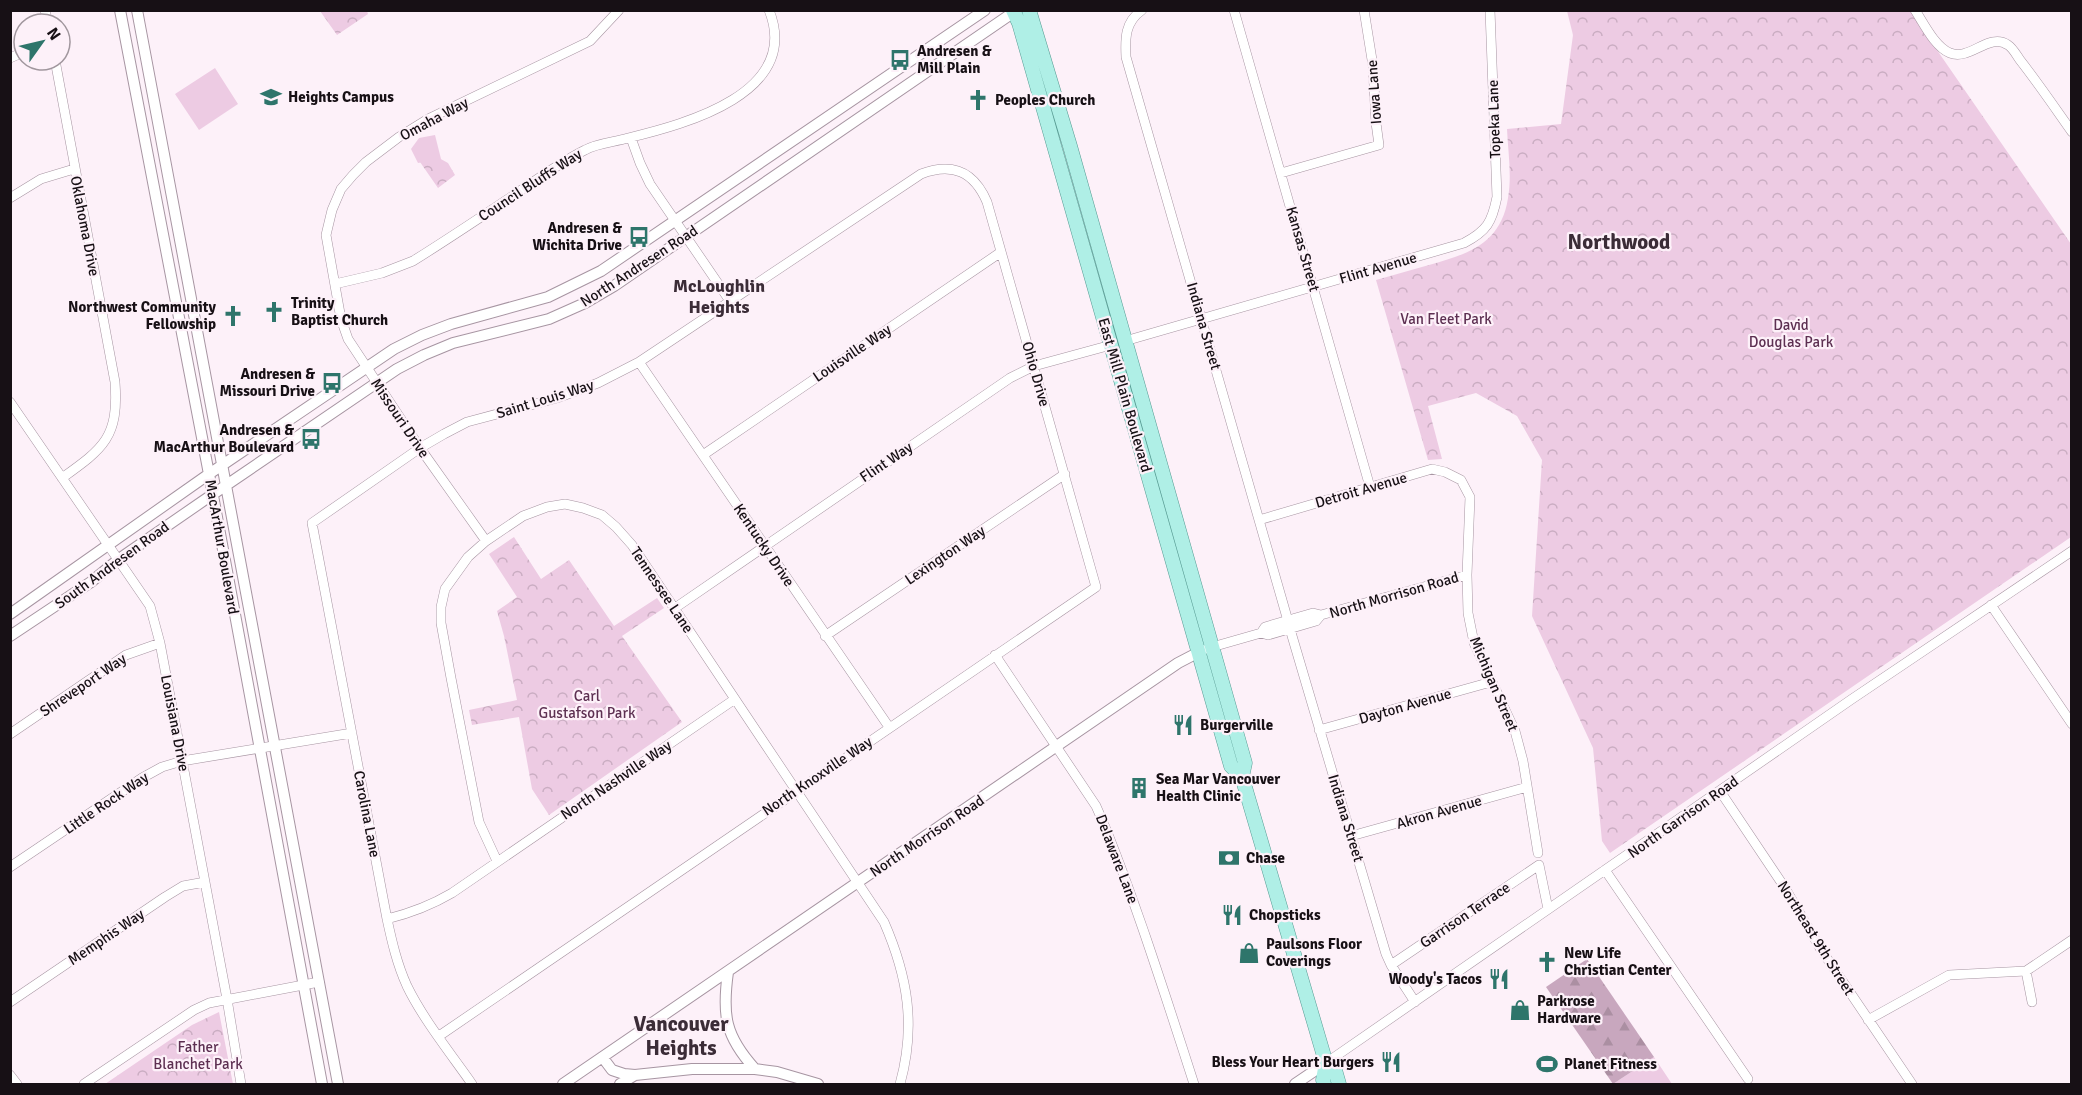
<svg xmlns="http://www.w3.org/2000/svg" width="2082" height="1095" font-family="Signika,sans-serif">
<defs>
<pattern id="forest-firs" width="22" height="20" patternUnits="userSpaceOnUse" patternTransform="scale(1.5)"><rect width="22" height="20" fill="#c8a7be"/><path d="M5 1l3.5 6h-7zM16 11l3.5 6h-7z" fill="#ab8fa2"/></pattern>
<pattern id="park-crowns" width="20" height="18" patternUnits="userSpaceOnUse" patternTransform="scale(1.5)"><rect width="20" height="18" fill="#edcbe3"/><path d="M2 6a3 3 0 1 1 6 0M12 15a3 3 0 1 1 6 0" fill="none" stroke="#caadc2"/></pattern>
</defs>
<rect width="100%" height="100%" fill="#fdf1f9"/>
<!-- green -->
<path fill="#edcbe3" d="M215,68L238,104L199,130L175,94Z
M435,135L441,159L418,163L411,149L419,138Z
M1654,1057L1672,1084H1613Z"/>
<!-- forest -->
<path fill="url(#forest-firs)" d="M1587,959L1654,1057L1613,1084L1546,987Z"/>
<!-- park -->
<path fill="url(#park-crowns)" d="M320,11H367L368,14L337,35Z
M1567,11H1910L2071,244V537L1610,853L1602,841L1593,748L1532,616L1542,460L1517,416L1476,393L1428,406L1442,459L1428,460L1376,280C1394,275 1411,270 1429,265C1468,254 1501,244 1508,198C1512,176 1508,151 1507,129L1561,124L1573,35Z
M439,158L448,163L455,175L438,188L420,162Z
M514,537L541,579L569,560L614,626L657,598L664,608L622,636L682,722L549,815L532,789L519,717L472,725L469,710L517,700L504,636L497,611L517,597L489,554Z
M219,1012L233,1084H105L192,1025Z"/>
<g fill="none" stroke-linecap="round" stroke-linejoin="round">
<defs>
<path id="minor" d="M45,10L48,24
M1142,10C1125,22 1125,38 1126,57L1288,621
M1234,10L1370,487
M1915,10C1924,24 1935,47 1950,53C1970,61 1989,32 2008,45C2013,48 2017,56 2020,60C2038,83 2055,108 2072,132
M10,58L24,52
M55,60L115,382C119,437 104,448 62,478
M631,138L640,163L650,184L730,301
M1281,173L1379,145L1376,123L1373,66L1364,10
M10,198L41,179L74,169
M335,284L382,273L413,261C450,238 487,213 523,189C543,175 563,161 585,150C597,143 615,142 628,138C686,124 802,93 769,10
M1125,341L1464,243C1487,231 1492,222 1497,197L1490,10
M639,362L889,727
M10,402L150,606L160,643L227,999L241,1084
M703,455L1001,252
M1259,520L1432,469L1445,472L1461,480L1470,497L1467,575L1468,613L1474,643L1515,731L1523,761L1538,853
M486,541L420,448L348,339L341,319L326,235L332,210L341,189L353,175L366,162L399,137L428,119L590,41L619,10
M1991,605L2072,724
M675,608L1010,378L1034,366L1111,345
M1290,629L1386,954L1391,965L1415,1002
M1261,633L1265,627L1313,613L1321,615L1467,575
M825,636L1065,474
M1212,647L1261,633L1268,635L1316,621L1321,615
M995,655L1096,806C1115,848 1130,892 1145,935C1162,985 1178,1034 1194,1084
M1319,730L1491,682
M10,734L126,655L160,643
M1720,791L1785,888L1820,948L1912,1084
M1351,836L1527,787
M497,861L479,822L451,678L441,623V607L445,589L468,557L486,541L523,516L547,507L565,504L583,508L602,515L616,527L632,545L884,922C908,977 916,1026 900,1084
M10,867L142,778L162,767L182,761L352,733
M1605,870L1748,1079
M387,919C411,913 430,906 452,893L735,699
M1391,965L1539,865L1548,909
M2026,971L2032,1002
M10,1002L165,897L183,886L205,882
M1868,1020L1949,975L2026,971L2072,940
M439,1036L1096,587L987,202C974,172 953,162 921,174L639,362L598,383L557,398L467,422L444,434L420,448L312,523L387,919C392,942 397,964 407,986C423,1019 451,1054 472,1084
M1326,1063L1852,699L2072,551
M10,1075L17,1084
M84,1084L194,1010L209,1003L319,982"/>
<path id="tertiary" d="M120,10L209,474L322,1084
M137,10L338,1084
M10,614L209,474L394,349L422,335L451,324L548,297L601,271L985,10
M10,636L91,582L119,559L203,501L397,369L424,355L453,343L549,319L585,303L614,286L1014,12
M728,972C722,1015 725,1036 755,1069
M603,1058L612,1070L624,1074L635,1075L692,1069H755L777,1072L818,1084
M563,1084L1178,663L1203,650
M620,1084L635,1075
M1295,1084L1326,1063"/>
<path id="primary" d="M1013,10L1019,23L1231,766L1242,777
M1029,10L1070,146L1245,763L1242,777L1326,1063L1323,1080L1324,1084
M1326,1063L1335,1070L1339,1084"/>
</defs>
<!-- minor casing -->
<use href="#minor" stroke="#a795a2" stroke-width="10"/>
<!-- tertiary casing -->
<use href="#tertiary" stroke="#a795a2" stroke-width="12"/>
<!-- primary casing -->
<use href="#primary" stroke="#579a92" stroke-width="15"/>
<!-- minor -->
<use href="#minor" stroke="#fff" stroke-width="9"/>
<!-- tertiary -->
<use href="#tertiary" stroke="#fff" stroke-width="10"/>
<!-- primary -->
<use href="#primary" stroke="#afefe6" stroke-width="14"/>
</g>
<!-- icons -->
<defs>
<symbol id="bus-bare" viewBox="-9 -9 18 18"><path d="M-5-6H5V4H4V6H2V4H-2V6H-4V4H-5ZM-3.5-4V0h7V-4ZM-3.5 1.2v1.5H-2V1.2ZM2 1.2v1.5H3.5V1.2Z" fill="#2e756b" stroke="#fdf1f9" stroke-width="2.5" paint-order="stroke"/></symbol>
<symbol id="school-bare" viewBox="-9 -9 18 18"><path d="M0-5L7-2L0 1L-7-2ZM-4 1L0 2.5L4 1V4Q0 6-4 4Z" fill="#2e756b" stroke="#fdf1f9" stroke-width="2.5" paint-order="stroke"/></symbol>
<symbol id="church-bare" viewBox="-9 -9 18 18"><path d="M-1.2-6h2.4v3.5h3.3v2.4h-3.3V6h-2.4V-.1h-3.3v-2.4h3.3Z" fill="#2e756b" stroke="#fdf1f9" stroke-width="2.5" paint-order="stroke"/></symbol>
<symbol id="restaurant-bare" viewBox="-9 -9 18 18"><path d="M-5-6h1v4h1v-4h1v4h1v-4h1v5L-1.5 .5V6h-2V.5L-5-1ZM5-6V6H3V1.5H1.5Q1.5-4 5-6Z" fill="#2e756b" stroke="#fdf1f9" stroke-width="2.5" paint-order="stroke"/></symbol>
<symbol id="building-bare" viewBox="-9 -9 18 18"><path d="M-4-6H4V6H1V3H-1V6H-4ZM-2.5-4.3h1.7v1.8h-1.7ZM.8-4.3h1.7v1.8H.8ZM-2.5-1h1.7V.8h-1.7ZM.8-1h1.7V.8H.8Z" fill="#2e756b" stroke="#fdf1f9" stroke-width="2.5" paint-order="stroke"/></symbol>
<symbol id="bank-bare" viewBox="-9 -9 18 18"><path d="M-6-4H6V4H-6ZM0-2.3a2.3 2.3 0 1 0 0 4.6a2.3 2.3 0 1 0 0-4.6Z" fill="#2e756b" stroke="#fdf1f9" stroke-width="2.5" paint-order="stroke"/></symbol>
<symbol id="shop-bare" viewBox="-9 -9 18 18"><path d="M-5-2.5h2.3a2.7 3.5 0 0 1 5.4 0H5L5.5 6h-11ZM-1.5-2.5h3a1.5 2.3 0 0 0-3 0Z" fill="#2e756b" stroke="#fdf1f9" stroke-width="2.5" paint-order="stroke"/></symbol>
<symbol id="stadium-bare" viewBox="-9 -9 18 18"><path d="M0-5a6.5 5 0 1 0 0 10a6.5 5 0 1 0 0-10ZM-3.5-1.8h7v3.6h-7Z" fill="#2e756b" stroke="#fdf1f9" stroke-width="2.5" paint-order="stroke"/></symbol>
</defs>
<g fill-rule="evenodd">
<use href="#bus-bare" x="885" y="45" width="30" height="30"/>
<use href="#school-bare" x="256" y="82" width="30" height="30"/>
<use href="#church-bare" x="963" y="85" width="30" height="30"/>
<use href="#bus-bare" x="624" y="222" width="30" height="30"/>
<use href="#church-bare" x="259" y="297" width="30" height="30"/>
<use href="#church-bare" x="218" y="301" width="30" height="30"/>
<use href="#bus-bare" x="317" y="368" width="30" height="30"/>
<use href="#bus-bare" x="296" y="424" width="30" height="30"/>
<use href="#restaurant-bare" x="1168" y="710" width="30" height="30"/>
<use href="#building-bare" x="1124" y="773" width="30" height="30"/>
<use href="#bank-bare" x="1214" y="843" width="30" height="30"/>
<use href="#restaurant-bare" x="1217" y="900" width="30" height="30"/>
<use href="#shop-bare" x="1234" y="938" width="30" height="30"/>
<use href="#church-bare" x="1532" y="947" width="30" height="30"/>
<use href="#restaurant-bare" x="1484" y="964" width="30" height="30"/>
<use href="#shop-bare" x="1505" y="995" width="30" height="30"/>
<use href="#restaurant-bare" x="1376" y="1047" width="30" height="30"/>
<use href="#stadium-bare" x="1532" y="1049" width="30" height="30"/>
</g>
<g text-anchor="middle" stroke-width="4.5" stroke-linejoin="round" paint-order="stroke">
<!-- poi labels -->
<g font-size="15" font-weight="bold" fill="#171015" stroke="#fdf1f9" text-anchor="start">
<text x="917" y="56">Andresen &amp;<tspan x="917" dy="17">Mill Plain</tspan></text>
<text x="288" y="102">Heights Campus</text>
<text x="995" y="105">Peoples Church</text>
<text x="622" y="233" text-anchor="end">Andresen &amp;<tspan x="622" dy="17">Wichita Drive</tspan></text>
<text x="291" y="308">Trinity<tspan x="291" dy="17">Baptist Church</tspan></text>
<text x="216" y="312" text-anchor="end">Northwest Community<tspan x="216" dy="17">Fellowship</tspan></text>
<text x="315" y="379" text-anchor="end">Andresen &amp;<tspan x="315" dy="17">Missouri Drive</tspan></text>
<text x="294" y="435" text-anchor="end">Andresen &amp;<tspan x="294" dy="17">MacArthur Boulevard</tspan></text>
<text x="1200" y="730">Burgerville</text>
<text x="1156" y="784">Sea Mar Vancouver<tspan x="1156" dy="17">Health Clinic</tspan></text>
<text x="1246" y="863">Chase</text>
<text x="1249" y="920">Chopsticks</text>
<text x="1266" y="949">Paulsons Floor<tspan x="1266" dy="17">Coverings</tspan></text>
<text x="1564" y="958">New Life<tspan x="1564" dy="17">Christian Center</tspan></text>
<text x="1482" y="984" text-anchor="end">Woody's Tacos</text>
<text x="1537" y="1006">Parkrose<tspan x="1537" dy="17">Hardware</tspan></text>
<text x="1374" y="1067" text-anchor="end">Bless Your Heart Burgers</text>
<text x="1564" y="1069">Planet Fitness</text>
</g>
<!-- street labels -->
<g font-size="15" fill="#171015" stroke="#fdf1f9">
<text transform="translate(1374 92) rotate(-94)" y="5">Iowa Lane</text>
<text transform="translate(434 119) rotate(-28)" y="5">Omaha Way</text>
<text transform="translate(1494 119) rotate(-92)" y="5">Topeka Lane</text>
<text transform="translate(530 185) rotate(-33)" y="5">Council Bluffs Way</text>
<text transform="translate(85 226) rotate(79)" y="5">Oklahoma Drive</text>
<text transform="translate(1303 249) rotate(74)" y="5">Kansas Street</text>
<text transform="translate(639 266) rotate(-33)" y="5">North Andresen Road</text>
<text transform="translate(1378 268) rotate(-16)" y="5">Flint Avenue</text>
<text transform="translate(1204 326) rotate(74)" y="5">Indiana Street</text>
<text transform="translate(852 353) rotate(-34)" y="5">Louisville Way</text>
<text transform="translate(1036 374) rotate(74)" y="5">Ohio Drive</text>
<text transform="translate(1125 395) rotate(74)" y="5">East Mill Plain Boulevard</text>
<text transform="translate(545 399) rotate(-17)" y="5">Saint Louis Way</text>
<text transform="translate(400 418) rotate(56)" y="5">Missouri Drive</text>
<text transform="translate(886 462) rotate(-34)" y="5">Flint Way</text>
<text transform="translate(1361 490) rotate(-16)" y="5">Detroit Avenue</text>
<text transform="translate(764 545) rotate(56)" y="5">Kentucky Drive</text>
<text transform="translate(222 547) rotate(80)" y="5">MacArthur Boulevard</text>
<text transform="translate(945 555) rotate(-34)" y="5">Lexington Way</text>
<text transform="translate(112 565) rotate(-36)" y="5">South Andresen Road</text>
<text transform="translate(662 590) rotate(56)" y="5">Tennessee Lane</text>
<text transform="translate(1394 595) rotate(-16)" y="5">North Morrison Road</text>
<text transform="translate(1494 684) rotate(67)" y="5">Michigan Street</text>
<text transform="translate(83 685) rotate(-34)" y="5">Shreveport Way</text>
<text transform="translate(1405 706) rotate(-16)" y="5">Dayton Avenue</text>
<text transform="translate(175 723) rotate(79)" y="5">Louisiana Drive</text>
<text transform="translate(817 776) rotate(-34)" y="5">North Knoxville Way</text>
<text transform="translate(616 780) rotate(-34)" y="5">North Nashville Way</text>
<text transform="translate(106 803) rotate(-34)" y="5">Little Rock Way</text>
<text transform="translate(1439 812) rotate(-16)" y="5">Akron Avenue</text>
<text transform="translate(367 814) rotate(79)" y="5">Carolina Lane</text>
<text transform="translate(1683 817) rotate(-35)" y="5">North Garrison Road</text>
<text transform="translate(1346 818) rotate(73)" y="5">Indiana Street</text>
<text transform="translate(927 836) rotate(-34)" y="5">North Morrison Road</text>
<text transform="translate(1117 859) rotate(69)" y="5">Delaware Lane</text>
<text transform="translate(1465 915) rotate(-34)" y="5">Garrison Terrace</text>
<text transform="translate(106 937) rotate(-34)" y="5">Memphis Way</text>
<text transform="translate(1816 938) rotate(58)" y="5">Northeast 9th Street</text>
</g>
<!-- park labels -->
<g font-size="15" fill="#5d3052" stroke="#fdf1f9">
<text x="1446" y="324">Van Fleet Park</text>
<text x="1791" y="330">David<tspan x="1791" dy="17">Douglas Park</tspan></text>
<text x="587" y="701">Carl<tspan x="587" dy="17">Gustafson Park</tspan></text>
<text x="198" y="1052">Father<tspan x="198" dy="17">Blanchet Park</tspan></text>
</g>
<!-- quarter labels -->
<g font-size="18" font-weight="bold" fill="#3b2c37" stroke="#fdf1f9">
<text x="719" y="292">McLoughlin<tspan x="719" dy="21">Heights</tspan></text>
</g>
<!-- district labels -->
<g font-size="21" font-weight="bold" fill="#3b2c37" stroke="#fdf1f9">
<text x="1619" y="249">Northwood</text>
<text x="681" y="1031">Vancouver<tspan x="681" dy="24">Heights</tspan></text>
</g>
</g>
<!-- border -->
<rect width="2082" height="1095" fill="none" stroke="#171015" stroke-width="24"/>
<!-- north arrow -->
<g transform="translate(42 42) rotate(56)"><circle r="28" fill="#fdf1f9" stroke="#a1979e" stroke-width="1.5"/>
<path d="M0-4.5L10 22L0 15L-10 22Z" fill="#2e756b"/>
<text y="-9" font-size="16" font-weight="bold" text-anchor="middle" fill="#171015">N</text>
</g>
</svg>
